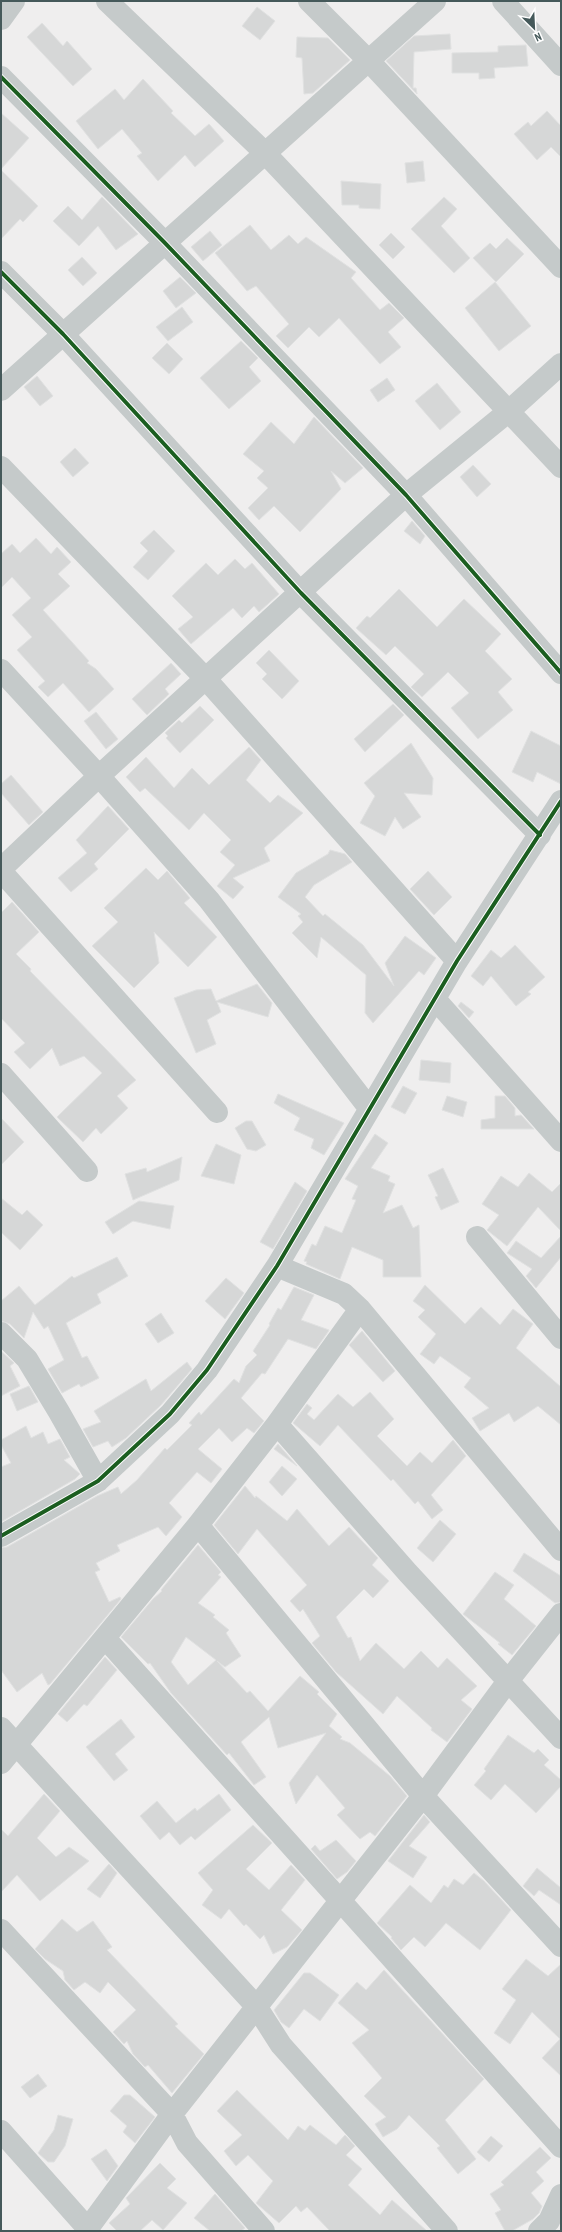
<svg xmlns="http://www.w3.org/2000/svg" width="562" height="2232" font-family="'PT Sans Narrow',sans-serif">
<rect width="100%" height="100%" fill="#efeeee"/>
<!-- building -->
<path fill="#d6d7d7" stroke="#e0e1e1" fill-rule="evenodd" d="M257,7L275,21L260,40L242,26Z
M42,23L63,46L67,41L92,69L73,86L27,37Z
M450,34L451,49L414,52L413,88H416L417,94L386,61L414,36Z
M297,37L328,38L350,60L313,93L304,94L302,58L296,57Z
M526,45L528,66L494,68L495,78L479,79V73H452V53L498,52V46Z
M143,79L173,111L171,113L195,136L209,124L224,141L195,167L185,155L158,181L137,156L142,153L122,129L98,149L76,121L115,89L124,100Z
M547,111L561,126V157L551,147L537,160L514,134L528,122L531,126Z
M1,113L29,138L1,169Z
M423,161L425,181L407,183L405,163Z
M1,170L38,206L23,222L20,219L1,239Z
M341,181L381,184L380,209L359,208V205H342Z
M102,197L138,234L116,250L98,226L79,246L53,221L68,206L82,220Z
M444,197L457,209L441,226L470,258L454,273L411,229Z
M250,225L271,250L289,235L298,244L306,237L356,272L351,278L380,310L389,303L404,318L388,332L401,347L380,364L339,318L319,337L309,327L288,348L276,336L289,324L256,286L247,291L215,253Z
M210,231L222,245L203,261L191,247Z
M391,233L405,247L393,259L379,245Z
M507,238L524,254L496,282L473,258L490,243L496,249Z
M82,257L97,273L83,286L68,270Z
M180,277L196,293L176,308L163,291Z
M495,282L531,326L499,351L465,308Z
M182,307L193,322L168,341L156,327Z
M241,341L258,358L249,367L261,381L229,409L200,378Z
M167,343L183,359L169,374L152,358Z
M37,376L53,396L40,406L24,387Z
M387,378L395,390L378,402L370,390Z
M437,383L461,412L440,430L415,401Z
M314,417L363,468L345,483L331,471L341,489L300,532L274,506L259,520L248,508L268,488L257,478L264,471L243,454L271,422L294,444Z
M75,448L89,463L73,477L60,462Z
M473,465L491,484L477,497L460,477Z
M412,521L425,536L420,544L404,531Z
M154,530L175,551L148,580L133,567L148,551L140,543Z
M36,538L51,554L57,547L71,562L58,574L70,586L43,610L89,661L87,663L96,669L114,689L89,712L63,683L48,697L38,687L45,681L17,650L32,637L12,615L31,598L12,577L1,588V554L12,544L20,553Z
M235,559L245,569L252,563L279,594L259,612L254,606L242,618L233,608L191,644L178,629L193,617L172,596L206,563L218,575Z
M399,589L437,627L464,599L501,634L485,651L512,679L498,692L513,710L478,739L451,708L469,693L448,672L422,697L411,687L424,674L395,646L386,655L356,628L367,616L370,618Z
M269,650L299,681L282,699L262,679L267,674L256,663Z
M171,663L181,674L165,689L169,694L147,715L132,699Z
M393,704L404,715L365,752L354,739Z
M200,706L214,720L180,753L166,738L168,736L165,733L179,720L182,723Z
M96,712L118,739L106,749L84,721Z
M531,731L561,746V784L537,772L533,782L512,772Z
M411,743L433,778L432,795L404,793L421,817L403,829L395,817L385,836L360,823L375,796L364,783Z
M249,747L261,760L246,780L270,803L278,795L303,813L264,848L270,861L233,878L244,887L233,899L217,886L235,865L220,852L231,840L204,813L189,830L145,788L140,792L126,777L146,757L174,788L192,768L209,785Z
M11,775L43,812L29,825L1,793V784Z
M108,806L129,829L94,864L98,869L71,892L58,878L87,853L76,840Z
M330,850L345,854L352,862L314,885L305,897L323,916L325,914L363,945L394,986L385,963L405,936L436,958L424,975L419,971L373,1023L365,1013L366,975L321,937L317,958L292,933L303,922L298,916L301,914L278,897L296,873L328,854Z
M146,868L158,880L167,871L190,898L184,903L217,937L188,967L154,932L159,963L134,988L92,946L118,922L104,908Z
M428,871L452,897L434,915L410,889Z
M12,902L39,932L16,954L31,969L30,971L136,1080L117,1096L128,1108L101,1134L96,1128L83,1142L57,1117L102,1073L84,1056L60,1066L52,1048L30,1069L14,1052L25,1043L1,1018V913Z
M515,945L545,977L528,992L531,994L516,1006L491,976L483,986L471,976L491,950L501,958Z
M257,984L272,1003L268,1017L217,1002L221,1012L207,1020L216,1044L196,1053L174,998L196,990L211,989L216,1001Z
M461,1002L474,1012L469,1018L458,1006Z
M421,1060L451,1063L450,1083L419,1080Z
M403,1086L417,1093L405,1114L391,1107Z
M278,1094L344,1123L324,1155L311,1148L314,1139L294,1130L300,1118L274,1103Z
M447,1096L467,1102L463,1117L442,1110Z
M495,1096H505L515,1108V1116L521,1115L534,1129H481V1120L495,1118Z
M1,1118L24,1142L1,1165Z
M246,1121H252L266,1145L256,1151L247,1149L235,1128Z
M375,1134L388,1143L371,1168L390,1176L388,1181L395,1184L383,1213L402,1205L413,1228L419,1225L421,1277H383V1260L352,1247L340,1279L306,1264L307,1262L304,1261L312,1244L316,1246L325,1226L342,1233L356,1200L352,1199L358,1186L345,1179Z
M216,1144L241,1155L234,1184L201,1176Z
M182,1157L179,1180L133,1200L125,1174L146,1168L147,1172Z
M443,1168L459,1202L441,1210L435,1197L438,1196L428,1175Z
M529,1173L552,1192L561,1183V1231L538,1207L507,1246L487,1230L499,1215L482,1204L501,1176L518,1187Z
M295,1182L307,1191L273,1249L260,1242Z
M1,1198L22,1215L27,1210L43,1225L20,1250L1,1232Z
M139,1201L174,1206L170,1229L133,1221L113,1234L105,1222Z
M561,1236V1257L536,1288L526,1276L532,1269L507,1253L516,1241L541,1258Z
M117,1257L128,1276L97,1294L101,1303L66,1323L82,1358L87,1356L99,1378L81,1387L79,1384L62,1393L48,1369L64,1360L48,1326L44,1329L33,1312L24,1338L10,1324L1,1321V1301L19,1286L35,1305L72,1276L74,1278Z
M226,1278L244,1293L225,1319L205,1301Z
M425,1285L465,1324L481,1307L500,1325L513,1309L533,1324L516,1348L561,1387V1425L538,1406L514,1422L509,1413L480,1431L472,1418L489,1408L464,1387L471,1378L440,1356L434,1364L420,1354L436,1334L418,1317L425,1310L413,1301Z
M294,1287L314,1295L301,1320L329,1330L328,1332L316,1349L288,1339L265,1374L262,1373L241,1398L264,1421L254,1433L247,1428L232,1442L219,1428L198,1449L222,1469L211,1483L197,1472L169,1503L182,1517L166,1536L158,1527L117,1545L120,1551L96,1563L100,1570L95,1572L109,1602L120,1597L121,1599L50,1684L48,1685L42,1673L17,1692L1,1670V1548L7,1547L97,1496L118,1487L121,1494L137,1480L165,1448L167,1450L192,1425L189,1423L199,1412L201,1415L234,1379L239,1383L246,1366L257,1355L253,1351L270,1325L269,1324L278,1308L281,1310Z
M161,1313L174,1333L158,1343L145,1324Z
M362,1331L395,1371L383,1382L349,1345Z
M1,1351L14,1363L10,1366L20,1386L1,1396Z
M187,1362L192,1369L161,1405L126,1438L112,1447L108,1441L93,1447L83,1429L101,1422L94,1411L146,1379L151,1391Z
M29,1386L38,1402L17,1411L10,1394Z
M370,1392L394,1419L377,1436L407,1466L420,1452L432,1463L453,1440L466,1456L431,1495L443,1510L432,1519L418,1501L415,1504L393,1479L391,1481L338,1425L320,1446L293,1423L307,1404L312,1408L307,1414L314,1420L338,1394L353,1407Z
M26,1426L31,1438L43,1432L48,1444L60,1439L70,1457L64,1460L80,1474L75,1479L1,1522V1467L11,1463L1,1445V1440Z
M278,1444L297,1466L274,1449Z
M282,1466L297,1479L282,1496L269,1482Z
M245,1486L255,1498L256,1496L287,1521L297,1509L329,1546L349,1527L378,1558L372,1565L389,1581L373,1598L364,1589L336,1617L348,1638L351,1637L360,1661L376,1643L404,1669L421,1651L438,1668L447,1658L477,1686L461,1700L472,1709L447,1742L431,1730L432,1728L397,1696L383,1714L336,1672L312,1643L320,1636L303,1609L300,1612L290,1601L307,1585L257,1529L238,1554L214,1525Z
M440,1520L456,1534L433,1562L417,1548Z
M198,1545L221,1572L218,1575L221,1577L198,1603L215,1615L213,1617L229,1630L226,1633L241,1656L225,1667L217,1661L247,1693L250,1691L268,1711L300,1676L319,1692L317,1694L337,1714L329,1726L342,1737L340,1739L350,1743L390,1776L407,1796L375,1836L370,1832L360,1839L337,1815L345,1808L317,1775L296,1804L289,1783L326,1733L278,1748L269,1717L241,1742L266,1777L254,1785L229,1753L227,1755L171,1693L150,1663L148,1664L121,1637L153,1599L162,1591L161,1590ZM186,1637L216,1660L188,1685L171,1662Z
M524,1553L561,1576V1602L555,1603L513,1571Z
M495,1572L514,1585L504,1599L536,1626L512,1655L498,1644L500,1643L463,1614Z
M105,1657L117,1670L87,1706L84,1704L67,1722L58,1714Z
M121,1719L135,1737L115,1754L128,1770L114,1781L86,1747Z
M508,1735L534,1753L538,1749L549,1760L544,1765L561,1780V1786L536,1813L505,1784L491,1800L474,1785L486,1771L484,1769Z
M44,1794L60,1811L37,1838L56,1857L69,1847L89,1861L40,1901L17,1875L1,1892V1829L8,1836Z
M219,1794L231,1810L195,1840L191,1836L180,1845L169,1832L160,1840L140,1816L157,1801L176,1823L195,1808L197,1811Z
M424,1815L430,1822L409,1846L427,1857L413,1878L388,1861Z
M253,1825L272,1843L246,1869L269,1890L291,1865L305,1880L281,1910L302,1930L287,1947L273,1954L264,1935L260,1939L246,1924L244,1926L229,1909L221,1919L202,1905L213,1890L198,1873Z
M336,1840L356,1861L347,1872L337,1879L311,1849L315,1845L320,1851Z
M109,1864L117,1873L100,1898L87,1889Z
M537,1868L561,1888V1905L539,1890L534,1896L523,1886Z
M474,1873L484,1881L511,1910L480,1950L446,1923L425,1947L414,1937L401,1950L391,1938L392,1937L377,1923L410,1885L431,1903L444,1885L448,1888L454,1879L463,1885Z
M62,1919L77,1932L93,1921L112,1947L107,1950L178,2024L175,2026L204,2054L172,2093L148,2065L145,2067L133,2054L127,2041L124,2044L113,2032L136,2010L108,1982L100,1993L85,1982L74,1990L65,1980L63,1971L45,1959L35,1949Z
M526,1959L548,1976L561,1964V2076L542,2058L560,2039L532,2012L510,2044L494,2033L516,2000L502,1989Z
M384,1970L484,2079L445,2120L476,2159L458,2174L437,2148L440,2146L409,2115L397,2129L383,2137L375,2124L386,2117L364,2096L382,2078L352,2043L369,2030L338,2003L357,1982L366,1990Z
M304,1973H310L339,1995L320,2021L304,2009L289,2028L281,2022L274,2010Z
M38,2074L47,2086L30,2098L21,2087Z
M237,2090L288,2140L298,2126L305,2131L310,2125L336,2145L345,2135L355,2146L346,2155L362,2169L348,2185L380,2215L392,2200L427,2231H330L307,2207L301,2212L296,2206L279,2223L256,2203L273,2181L248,2155L236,2166L224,2151L242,2135L217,2111Z
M124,2095H130L155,2117L135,2143L123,2132L127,2126L110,2111Z
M58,2115L73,2119L65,2146L54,2162H48L38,2153L54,2130Z
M491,2136L503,2146L489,2162L477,2152Z
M540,2147L551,2158L536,2172L544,2181L531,2193L542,2206L539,2213L533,2219L512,2231H505L495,2213L501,2210L490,2194L504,2185L501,2182Z
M106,2149L118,2166L107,2181L91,2159Z
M160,2163L176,2179L167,2188L187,2203L163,2230L152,2220L140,2231H117L109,2223L130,2204L126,2198Z
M215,2194L245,2228L241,2231H210L194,2218Z"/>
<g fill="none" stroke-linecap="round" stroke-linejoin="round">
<!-- minor -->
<path stroke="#c5caca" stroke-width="22" d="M107,1L264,152L561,467
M309,1L368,60L561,267
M503,1L561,65
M1,19L14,1
M1,77L164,242L406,495L561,673
M1,272L63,334L301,593L540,835
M1,390L435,1
M1,467L205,678L457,961
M1,670L99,776L209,900L369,1108
M1,869L99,776L406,495L509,411L561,364
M1,871L217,1112
M435,999L561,1141
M1,1074L87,1171
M477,1237L561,1338
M277,1266L344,1294L360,1309L561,1550
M1,1333L27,1359L59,1412L98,1481
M277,1424L408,1573L561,1738
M198,1525L423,1796L561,1946
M1,1536L98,1481L170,1414L207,1370L277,1266L457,961L561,801
M105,1638L561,2147
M1,1728L256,2006L281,2045L447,2231
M1,1763L198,1525L277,1424L360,1309
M1,1930L172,2114L187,2143L264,2231
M1,2131L90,2231
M86,2231L172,2114L423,1796L508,1681L561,1614
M539,2231L549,2221L561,2195"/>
<defs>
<path id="cycleway" d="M1,77L164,242L406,495L561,673
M1,272L63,334L301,593L540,835
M1,1536L98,1481L170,1414L207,1370L277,1266L457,961L561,801"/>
</defs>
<!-- cycleway casing -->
<use href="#cycleway" stroke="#fff" stroke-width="6"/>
<!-- cycleway -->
<use href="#cycleway" stroke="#1b5e20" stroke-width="4"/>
</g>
<!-- border -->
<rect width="562" height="2232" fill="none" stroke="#45595a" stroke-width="4"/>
<!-- north arrow -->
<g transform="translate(534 28) rotate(156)" stroke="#ffffff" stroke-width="3" paint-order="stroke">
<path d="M0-3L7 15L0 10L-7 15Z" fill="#45595a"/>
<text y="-6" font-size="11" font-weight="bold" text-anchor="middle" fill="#45595a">N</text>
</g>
</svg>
